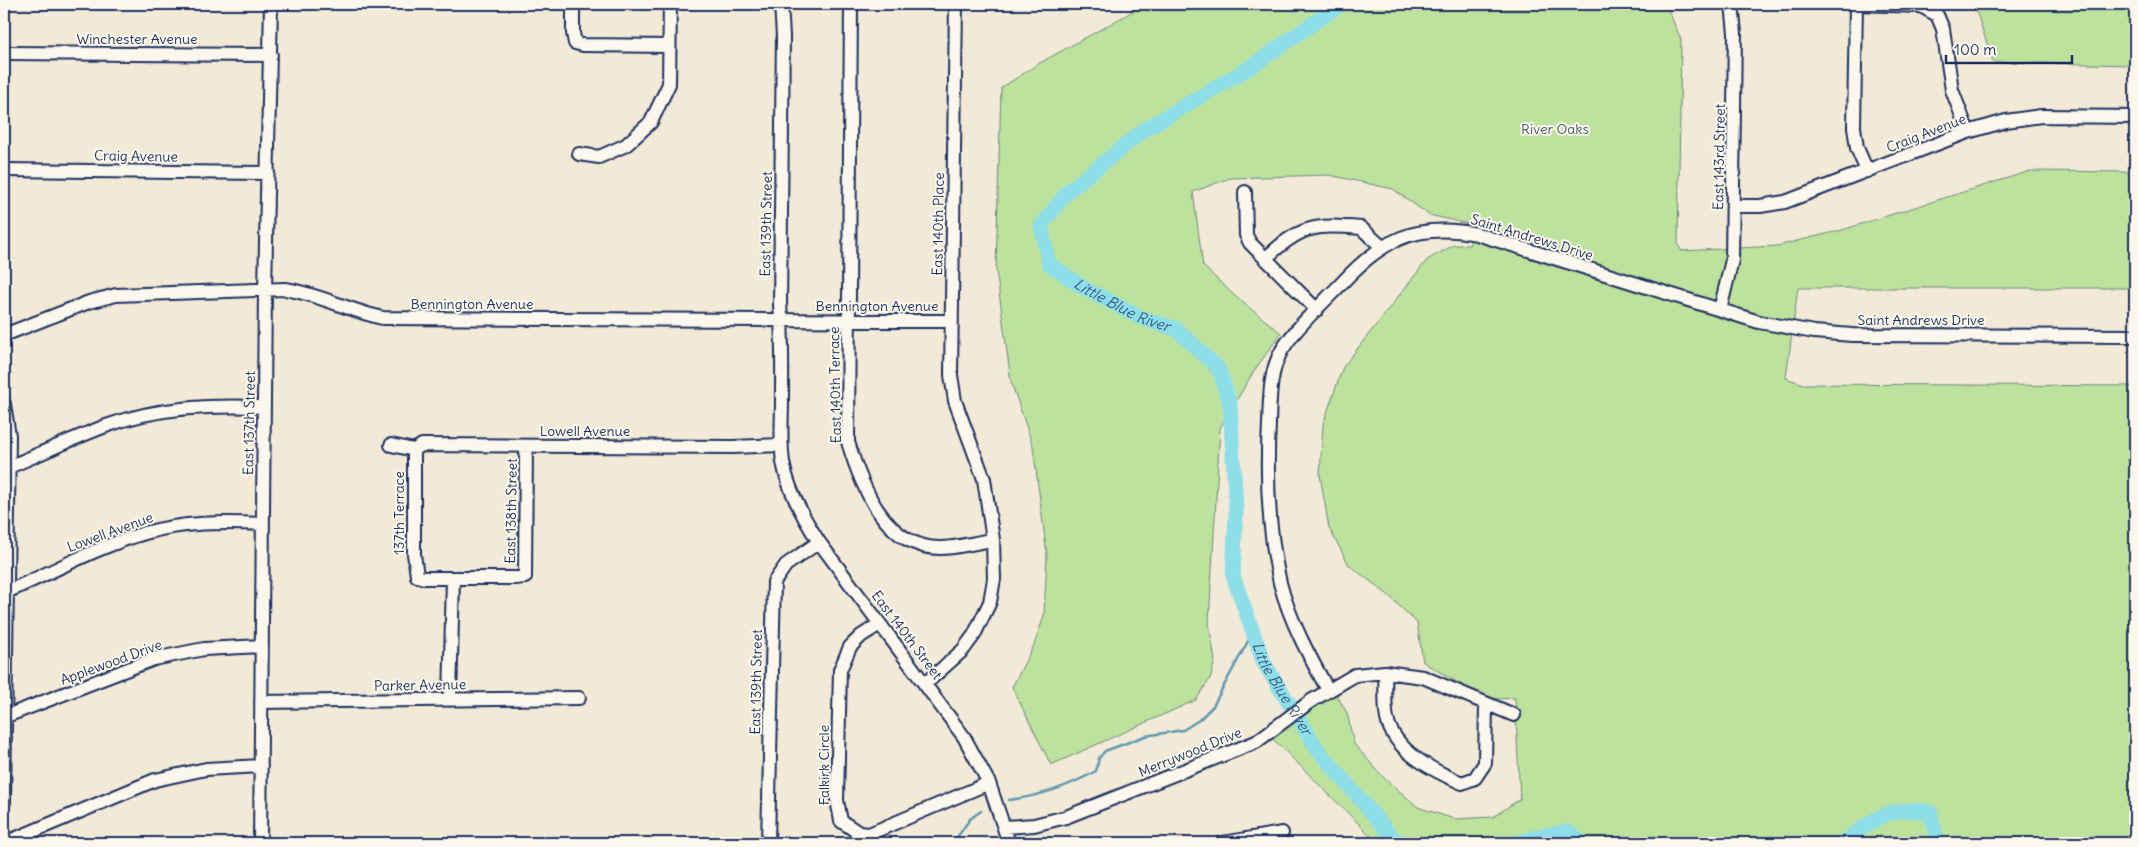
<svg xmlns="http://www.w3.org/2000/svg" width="2139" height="847" font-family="Delius,sans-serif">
<rect width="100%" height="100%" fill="#f2ead7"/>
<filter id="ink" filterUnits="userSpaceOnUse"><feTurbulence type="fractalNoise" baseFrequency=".02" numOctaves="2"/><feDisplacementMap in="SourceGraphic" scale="10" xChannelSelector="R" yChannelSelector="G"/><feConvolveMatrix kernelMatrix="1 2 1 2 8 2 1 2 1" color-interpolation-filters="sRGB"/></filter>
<g filter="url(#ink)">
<!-- green -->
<path fill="#bce29d" stroke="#6c887e" d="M1146,4H1666L1681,40L1678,245L1682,251L1777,246L1842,230L2030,171L2135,172V288H1798L1786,378L1803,384L2135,386V843H1368L1372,837L1271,737L1335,692L1347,713L1354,744L1384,778L1418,807L1454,819L1493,817L1520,799L1515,698L1499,699L1477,694L1423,662L1417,623L1387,594L1349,565L1329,528L1320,475L1323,424L1343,367L1427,260L1454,245H1469L1477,226L1429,215L1393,189L1329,175L1230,178L1193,192L1203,266L1236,297L1281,333L1254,371L1220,428L1209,623L1215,661L1210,679L1196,700L1051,765L1012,687L1034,645L1044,616L1047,555L1033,446L1011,382L996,269L1001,88L1038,64Z
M1974,4H2135V65L1993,62Z"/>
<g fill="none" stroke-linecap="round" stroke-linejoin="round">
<!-- stream -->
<path stroke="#5f98b1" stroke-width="2.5" d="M2135,796L2130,823L2135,838
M1009,800C1041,796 1068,787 1096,771L1099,758L1105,751L1145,736L1183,730L1199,720L1213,706L1253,632
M953,843L970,819L981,811"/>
<!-- river -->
<g stroke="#8ddee9" stroke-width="15">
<path id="s1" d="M1341,4L1252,66L1144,130L1067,192L1041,226L1049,264L1084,288L1141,318L1176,329L1218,368L1230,403L1236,510L1233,576L1264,663L1318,750L1393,838L1404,843"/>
<path d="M1517,843L1534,837L1568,832L1582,843"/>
<path d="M1843,843C1876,818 1887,806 1930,812L1938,843"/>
</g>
<defs>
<path id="minor" d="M573,4V33L575,43L583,45L669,46
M781,4L783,36L780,305C783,337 782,369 782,401C782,421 780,442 783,462C788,490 804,519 819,542L964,737L989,783L1009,843
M851,4L848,442C861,485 885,548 940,548C957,548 976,542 993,540
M1856,4L1921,6L1937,15L1943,29L1952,90L1968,132
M1856,4L1854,127L1857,148L1867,171
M4,53L271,55
M579,154L599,157L626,145L651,122L669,84L670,4
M4,170L268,173
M1245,192L1246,235L1250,243L1317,310
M1733,206H1760L1785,202L1968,132L2006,121L2041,116L2135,117
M1265,259C1300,226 1313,224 1361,228L1381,246
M1720,310L1732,260L1735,33L1732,4
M4,335L89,302L116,295L285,289C319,294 349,311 383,318L952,321
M4,404L9,436L4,802
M391,445L414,450L422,445L733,447L781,445
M414,450V554L417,576L424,578H515L525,577L526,446
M4,469C38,455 71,439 106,426C156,407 211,405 264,407
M4,593C51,573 96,547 145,533C183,522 223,522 263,524
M880,624L861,636L850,647L840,670L837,800L841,821L859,833L869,834L989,783
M1385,672C1386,686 1384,704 1387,719C1395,752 1434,771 1462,783L1475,778L1485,763L1486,704
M925,684L963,650L974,635L990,602L994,579L993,540L984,479L955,401L951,375L956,4
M1328,690C1309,656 1290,621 1280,583C1268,530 1266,478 1269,424C1270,400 1269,372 1282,350C1297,326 1320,306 1340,285C1381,240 1415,222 1477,234L1759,322L1814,332L1852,335L2135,336
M450,700L453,578
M261,702L579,698
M4,717L154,659L204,649L262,646
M1005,827L1034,825L1066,817L1256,742L1311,701L1355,675L1385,672L1423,677L1514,715
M5,843L155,780L206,769L261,766
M260,843L265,290L271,4
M768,843L774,582L786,565L819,542
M1223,843L1282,833"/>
</defs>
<!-- minor casing -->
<use href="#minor" stroke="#1b2f5e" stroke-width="16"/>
<!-- minor -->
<use href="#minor" stroke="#fbf7ec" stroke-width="12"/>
</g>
</g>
<g text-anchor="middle" stroke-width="4" stroke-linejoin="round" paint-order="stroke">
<!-- street labels -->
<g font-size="14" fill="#1b2f5e" stroke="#fbf7ec">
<text x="137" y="44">Winchester Avenue</text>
<text transform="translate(1926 133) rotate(-21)" y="5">Craig Avenue</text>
<text transform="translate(136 156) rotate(1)" y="5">Craig Avenue</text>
<text transform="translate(1719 157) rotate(-89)" y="5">East 143rd Street</text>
<text transform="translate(766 224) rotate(-89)" y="5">East 139th Street</text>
<text transform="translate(938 224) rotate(-89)" y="5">East 140th Place</text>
<text transform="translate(1532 237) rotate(17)" y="5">Saint Andrews Drive</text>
<text x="472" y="309">Bennington Avenue</text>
<text x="877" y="311">Bennington Avenue</text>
<text x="1921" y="325">Saint Andrews Drive</text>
<text transform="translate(835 385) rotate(-91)" y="5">East 140th Terrace</text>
<text transform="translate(249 423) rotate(-89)" y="5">East 137th Street</text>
<text x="585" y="436">Lowell Avenue</text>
<text transform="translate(511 511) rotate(-89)" y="5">East 138th Street</text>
<text transform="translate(399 513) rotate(-90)" y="5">137th Terrace</text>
<text transform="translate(110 532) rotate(-20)" y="5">Lowell Avenue</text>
<text transform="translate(907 635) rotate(53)" y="5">East 140th Street</text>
<text transform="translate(111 662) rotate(-20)" y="5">Applewood Drive</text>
<text transform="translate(756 682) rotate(-89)" y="5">East 139th Street</text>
<text transform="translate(420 685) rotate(-1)" y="5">Parker Avenue</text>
<text transform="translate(1190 752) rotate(-22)" y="5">Merrywood Drive</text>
<text transform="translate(824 765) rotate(-90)" y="5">Falkirk Circle</text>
</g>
<!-- park labels -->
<g font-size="14" fill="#435c6e" stroke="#fbf7ec">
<text x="1555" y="134">River Oaks</text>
</g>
<!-- water labels -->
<g font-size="15" font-style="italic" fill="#385b81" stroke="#fbf7ec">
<text dy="5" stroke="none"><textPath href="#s1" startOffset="499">Little Blue River</textPath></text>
<text dy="5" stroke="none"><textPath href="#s1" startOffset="949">Little Blue River</textPath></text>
</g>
</g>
<!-- margin -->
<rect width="2139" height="847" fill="none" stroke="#fbf7ec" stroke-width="20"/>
<rect x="10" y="10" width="2119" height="827" fill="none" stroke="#1b2f5e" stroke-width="2" filter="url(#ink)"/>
<!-- scale -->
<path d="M1946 55v8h126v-8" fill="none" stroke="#1b2f5e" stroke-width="2.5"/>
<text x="1954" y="55" font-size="15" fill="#1b2f5e" stroke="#fbf7ec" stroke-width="4" paint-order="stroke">100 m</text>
</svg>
